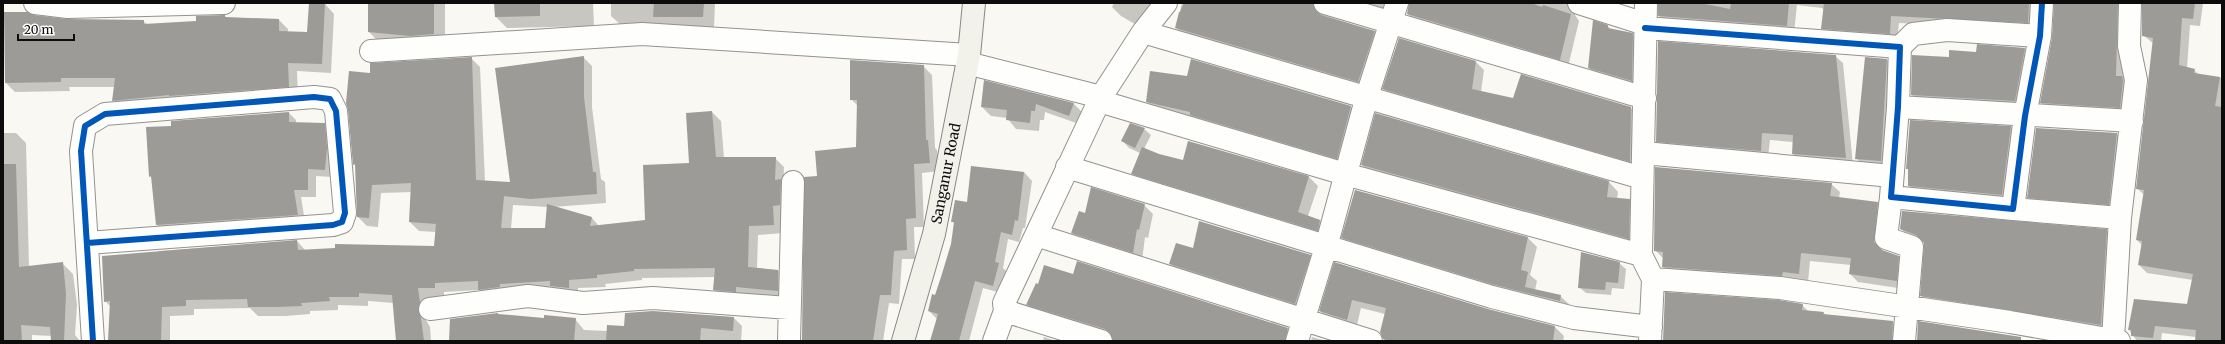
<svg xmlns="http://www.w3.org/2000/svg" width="2225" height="344" font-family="Merriweather,serif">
<rect width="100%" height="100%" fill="#faf8f2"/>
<!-- shadow -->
<path fill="#0003" fill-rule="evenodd" d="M369,3H461L445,4V46L380,43L369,32Z
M495,3H593L594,26L507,28L496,17Z
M611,3H715L714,28L623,27L611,16Z
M1114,3H1166L1140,27L1121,16L1112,7Z
M1182,3H1324L1321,8V14L1374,32L1383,40L1367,90L1185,36L1176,28Z
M1351,3H1396L1391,15Z
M1410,3H1578L1575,8V15L1579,21L1568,67L1416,22L1408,14Z
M1659,3H2040L2036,30L1899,23L1897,41L1830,36L1822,28L1824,10L1822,8L1797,5L1794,33L1667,24L1659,16Z
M2055,3H2129L2125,11L2124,79L2130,85L2128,115L2049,110L2041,103L2053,37Z
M2143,3H2203L2200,26L2190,25L2187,68L2194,70L2199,75L2222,78V341H2196V337L2162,333L2161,341H2137L2129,330L2188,305L2193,280L2147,273L2139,265L2143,246L2137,240L2144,195L2137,188L2154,44L2143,35Z
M325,4L334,14L331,73L297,71L298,96L123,110L114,100L115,87H69L70,91L15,92L6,83L33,16L67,20L143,21L148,25L197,22L225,16L227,18L279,20L288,29V32L308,33Z
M1608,26L1611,30L1632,34L1642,44L1641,90L1599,77L1589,68Z
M1400,39L1476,62L1484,70L1481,92L1514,100L1631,108L1639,116L1638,169L1392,97L1384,89Z
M2025,49L2033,56L2023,109L1920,103L1912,95L1950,58L1977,53Z
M1835,56L1843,63L1853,165L1800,161L1793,154V142L1770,140L1768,158L1664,149L1657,141Z
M583,57L592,66V107L601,179L605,182L606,203L553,207L592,218L599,226L646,221L691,164L712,112L721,121L724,158H775L784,167L782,233L758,235L757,268L778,270L787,279L786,300L723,299L714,290L715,277L642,278V280L605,284L606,287L578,288V296L487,298L479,290L444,292V297H427L428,312L426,320L430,327L431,341H397L394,303L368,301V306L338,305V310L310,311V314L286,316H258L250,308L194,309V315L170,316V341H109L111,307L105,301L159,251L297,241L306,251L435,247L436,232L419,231L410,222L412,192L381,193L378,227L367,226L358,217L356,166L354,164L372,74L471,58L480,67L485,181L511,184ZM513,205L548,207L546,229H511Z
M1192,60L1351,107L1359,115L1345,166L1155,110L1147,101L1188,77Z
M1887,60L1893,66L1887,167L1863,165L1856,158Z
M923,66L932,75L935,148L937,150L939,171L922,173L924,227H914L915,259H902L899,304L889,303L883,341H803L805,178L818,177L857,148L858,106L851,99Z
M984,81L1074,104L1083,113L1079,124L1045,112L1044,120H1040L1039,131L1016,129L1007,118L991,116L982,107Z
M289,113L296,120V124H324L332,132L333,177L316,176V197H301L305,222L164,233L157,225L153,179L150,176L172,126Z
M1376,114L1609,182L1618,192L1617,199L1629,200L1638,210V247L1371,174L1362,165Z
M2011,127L2018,135L2009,202L1916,193L1909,186V170L1907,168Z
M1144,129L1151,135L1144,149L1159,155L1184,161L1189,142L1309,177L1318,186L1308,216L1320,220L1329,229L1326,239L1141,182L1133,173L1140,153L1129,148L1122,140Z
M3,133H16L26,143L29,267L62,263L73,274L77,305L75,335L80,341H52V336L32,335V341H3Z
M2117,134L2124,141L2116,212L2036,205L2028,197Z
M1024,172L1032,181L1025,228H1023L1019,242L1008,239L1003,268L1007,272L1001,293L983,288L969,341H931L937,319L929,311L936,296L952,244L955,224L952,221L968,203Z
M1831,184L1840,192L1839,198L1877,203L1886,211L1882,251L1898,256L1907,265L1905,289L1858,282L1850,274L1851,265L1810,261L1808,282L1672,275L1663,267L1664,259L1655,250Z
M1355,191L1528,238L1537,247L1530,275L1537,281L1535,290L1560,296L1569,304L1568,309L1351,246L1343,238Z
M1144,205L1153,214L1148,238L1145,237L1142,261L1081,241L1072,233L1086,214Z
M1901,229L2106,230L2114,238L2108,332L1929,303L1921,296L1925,242L1908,236Z
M1194,249L1310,255L1318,264L1303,311L1179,272L1171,264Z
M1335,263L1488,310L1555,327L1564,336L1563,341H1384L1385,314L1361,308L1356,329L1329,320L1320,311Z
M1619,263L1626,269L1624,289L1612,288L1611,295L1586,293L1579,287Z
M1074,276L1287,329L1296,338V341H1114V338L1036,313L1028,304Z
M1802,305L1808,311L1823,312L1826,316L1893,322L1901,330L1900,341H1664Z
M499,315L545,319H575L584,330L608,331L624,327L733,317L742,326L741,341H450Z
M1044,337L1056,341H1043Z
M1312,337L1326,341H1311Z"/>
<!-- building -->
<path fill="#9d9b97" d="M309,3H325L322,64L288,63L289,87L169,96V95L112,101L115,78H61V82L5,83L4,12H27L34,15L67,19L144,20V24L196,21V16L225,15V17L279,19V31L307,32Z
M368,3H434V34L410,36L368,32Z
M494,3H540V16L495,17Z
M654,3H704L703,17H653Z
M1184,3H1313L1316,11L1321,15L1375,31L1358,82L1175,28L1179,12H1180Z
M1409,3H1531L1542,7L1543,5L1571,14L1560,60L1407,14Z
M1658,3H1700L1730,9L1731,3H1789L1787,26L1658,16Z
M1824,3H2029L2028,23L1891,16L1890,34L1821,29Z
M2054,3H2118L2116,76H2122L2123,81L2120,108L2040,103L2052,38Z
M2142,3H2195L2193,19L2182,18L2179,65L2195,69L2194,73L2220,77L2215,106L2222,107V341H2195L2196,330L2155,326L2153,338L2131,336V330H2128L2134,299L2187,304L2193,274L2138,265L2142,241L2136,240L2144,190L2136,189L2153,38L2142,36Z
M1593,20L1608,25V28L1633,33L1632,81L1588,68Z
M1399,38L1476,61L1472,89L1513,98L1521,74L1631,107L1630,162L1382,89Z
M1658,41L1836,55L1846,158L1792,154L1793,135L1762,133L1761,151L1656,142Z
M1977,44L2025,48L2015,101L1911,95L1912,55L1949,57V50L1976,52Z
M584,56V97L593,172H596L597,194L530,199L504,196L501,228H545L547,204L592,217L590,226L645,220L643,165L689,163L686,113L712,111L716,157H776L775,180L781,179L780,205L773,206L774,225L749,226L748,267L778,270V291L736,287V292L713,290L715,268L634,269V271L597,275V278L569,280V288L550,286V281L500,284V287L478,290V281L435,283V288H418L420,302L418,310L421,318L424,341H396L392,295L359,293V297H329L330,301L301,303L302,306L277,307H248L247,299L186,300V306L162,307L161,341H108L110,301L104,302L102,256L297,240L298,250L335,248V244L434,246L436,224L409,222L411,183L372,185L369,218L357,217L355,164L353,165L348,110L346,103L349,71L370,73V63L472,57L476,180L510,182L495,68Z
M1865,57L1887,59L1881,161L1855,159Z
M1191,59L1351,106L1337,159L1190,115V112L1146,102L1150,71L1187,76Z
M850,60L924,65L926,140H928L930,163L914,164L916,218L906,219L907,250L894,251L891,295H880L873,341L802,340L804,177L817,176L815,151L856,147L857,100H850Z
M984,80L1074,103L1069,116L1036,104L1035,111H1031L1030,123L1006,120L1007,110L981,107Z
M289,112V122L325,123L327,148L325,170L308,169V190H294L298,215L156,225L151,176L149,177L146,127L171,126V121Z
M1375,113L1609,181L1607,197L1630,199L1629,239L1361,165Z
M1910,120L2011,126L2002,195L1908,186V169H1906Z
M1130,123L1145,128L1135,148L1121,141Z
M2036,128L2117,133L2109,205L2027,198Z
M1188,141L1309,176L1298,212L1320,220L1318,231L1131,174L1142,147L1159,154L1183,160Z
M3,164H16L19,267L63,262L66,294L64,341H51L50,327L21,325L22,341H3Z
M971,166L1024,172L1018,221L1015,220L1012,235L1001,232L995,262L999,263L993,286L975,281L959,341H930L938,314L928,311L932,294L935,295L941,277L951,244L954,222H951L955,200L967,202Z
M1655,167L1832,183L1830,196L1878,202L1874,242L1882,250L1899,256L1897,281L1849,274L1851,258L1801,253L1799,274L1783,272L1782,276L1662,267L1663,252L1654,251Z
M1091,187L1145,204L1139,230L1137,229L1133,253L1071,233L1079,211L1085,213Z
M1355,190L1528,237L1521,270L1528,272L1525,287L1561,295L1560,301L1495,285L1341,238Z
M1902,211L2107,229L2101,325L1920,296L1924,243L1916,235L1900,229Z
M1199,221L1311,255L1295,304L1169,264L1176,243L1193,248Z
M1581,252L1620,262L1618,283L1606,282L1605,290L1578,288Z
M1077,261L1288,328L1285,341H1113L1110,333L1105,329L1026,305L1036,283L1038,284L1044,265L1073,274Z
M1334,262L1488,309L1555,326L1553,341H1390L1383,339L1380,332L1386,308L1352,300L1347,320L1319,311Z
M1665,292L1779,300L1803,304L1802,310L1824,312L1823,314L1893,321L1892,341H1663Z
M653,311L734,317L733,331L701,328L700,341H606L607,325L624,326L625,313Z
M498,313V314L544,318V315L576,318L574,341H449L450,319Z
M1918,321L2021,337V341H1917Z"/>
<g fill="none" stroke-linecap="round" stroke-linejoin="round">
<defs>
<path id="street" d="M35,3L68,7L224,3
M1325,3L1645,98
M1579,3L1645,24
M1646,3L1641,255L1653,279L1650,341
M1645,28L1900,47L1898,107L1891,197L2013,209L2025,116L2040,36L2042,3
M1143,32L1642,178
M1900,47L1913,34L1947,30L2040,36
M371,51L642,34L969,55
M967,63L1101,97
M1099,101L1345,174L1641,255
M1898,107L2132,121
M1644,153L1892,176
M1067,167L1492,297L1574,318L1651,327
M1891,197L1886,238L1912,247L1904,341
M2013,209L2120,218
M1036,235L1371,341
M87,243L333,225L342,222L345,213L336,111L330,99L314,97L105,114L85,126L81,151L93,341
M1653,279L1780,288L2010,322L2113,340
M430,309L528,296L583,303L653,298L788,308
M1005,311L1101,341
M789,341L793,182
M994,341L1005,311L1004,303L1101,97L1143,32L1166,3
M1297,341L1326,247L1367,96L1397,3
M2119,341L2113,340L2120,218L2136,80L2129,46L2130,3"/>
<g id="secondary">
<path id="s1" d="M903,341L934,234L969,55L974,3"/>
</g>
</defs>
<!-- street casing -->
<use href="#street" stroke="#939290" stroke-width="24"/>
<!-- secondary casing -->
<use href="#secondary" stroke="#8a8986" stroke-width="24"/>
<!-- street -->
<use href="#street" stroke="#fefefd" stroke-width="22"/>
<!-- secondary -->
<use href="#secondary" stroke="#f3f2ea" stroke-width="22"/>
<defs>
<path id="cycleway" d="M1645,28L1900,47L1898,107L1891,197L2013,209L2025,116L2040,36L2042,3
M87,243L333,225L342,222L345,213L336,111L330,99L314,97L105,114L85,126L81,151L93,341"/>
</defs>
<!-- cycleway casing -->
<use href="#cycleway" stroke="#fff" stroke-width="8"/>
<!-- cycleway -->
<use href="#cycleway" stroke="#0057b8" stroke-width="6"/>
</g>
<g text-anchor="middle" stroke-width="4" stroke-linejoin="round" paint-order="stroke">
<!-- street labels -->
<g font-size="14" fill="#0c0c0c" stroke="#fff">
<text dy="5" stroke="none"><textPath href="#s1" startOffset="173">Sanganur Road</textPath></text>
</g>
</g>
<!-- border -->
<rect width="2225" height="344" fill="none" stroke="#0c0c0c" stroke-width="8"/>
<!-- scale -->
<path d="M18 34v6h56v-6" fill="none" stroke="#0c0c0c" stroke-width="2"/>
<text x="24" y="34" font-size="12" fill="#0c0c0c" stroke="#ffffff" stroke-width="3" paint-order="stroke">20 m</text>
</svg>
